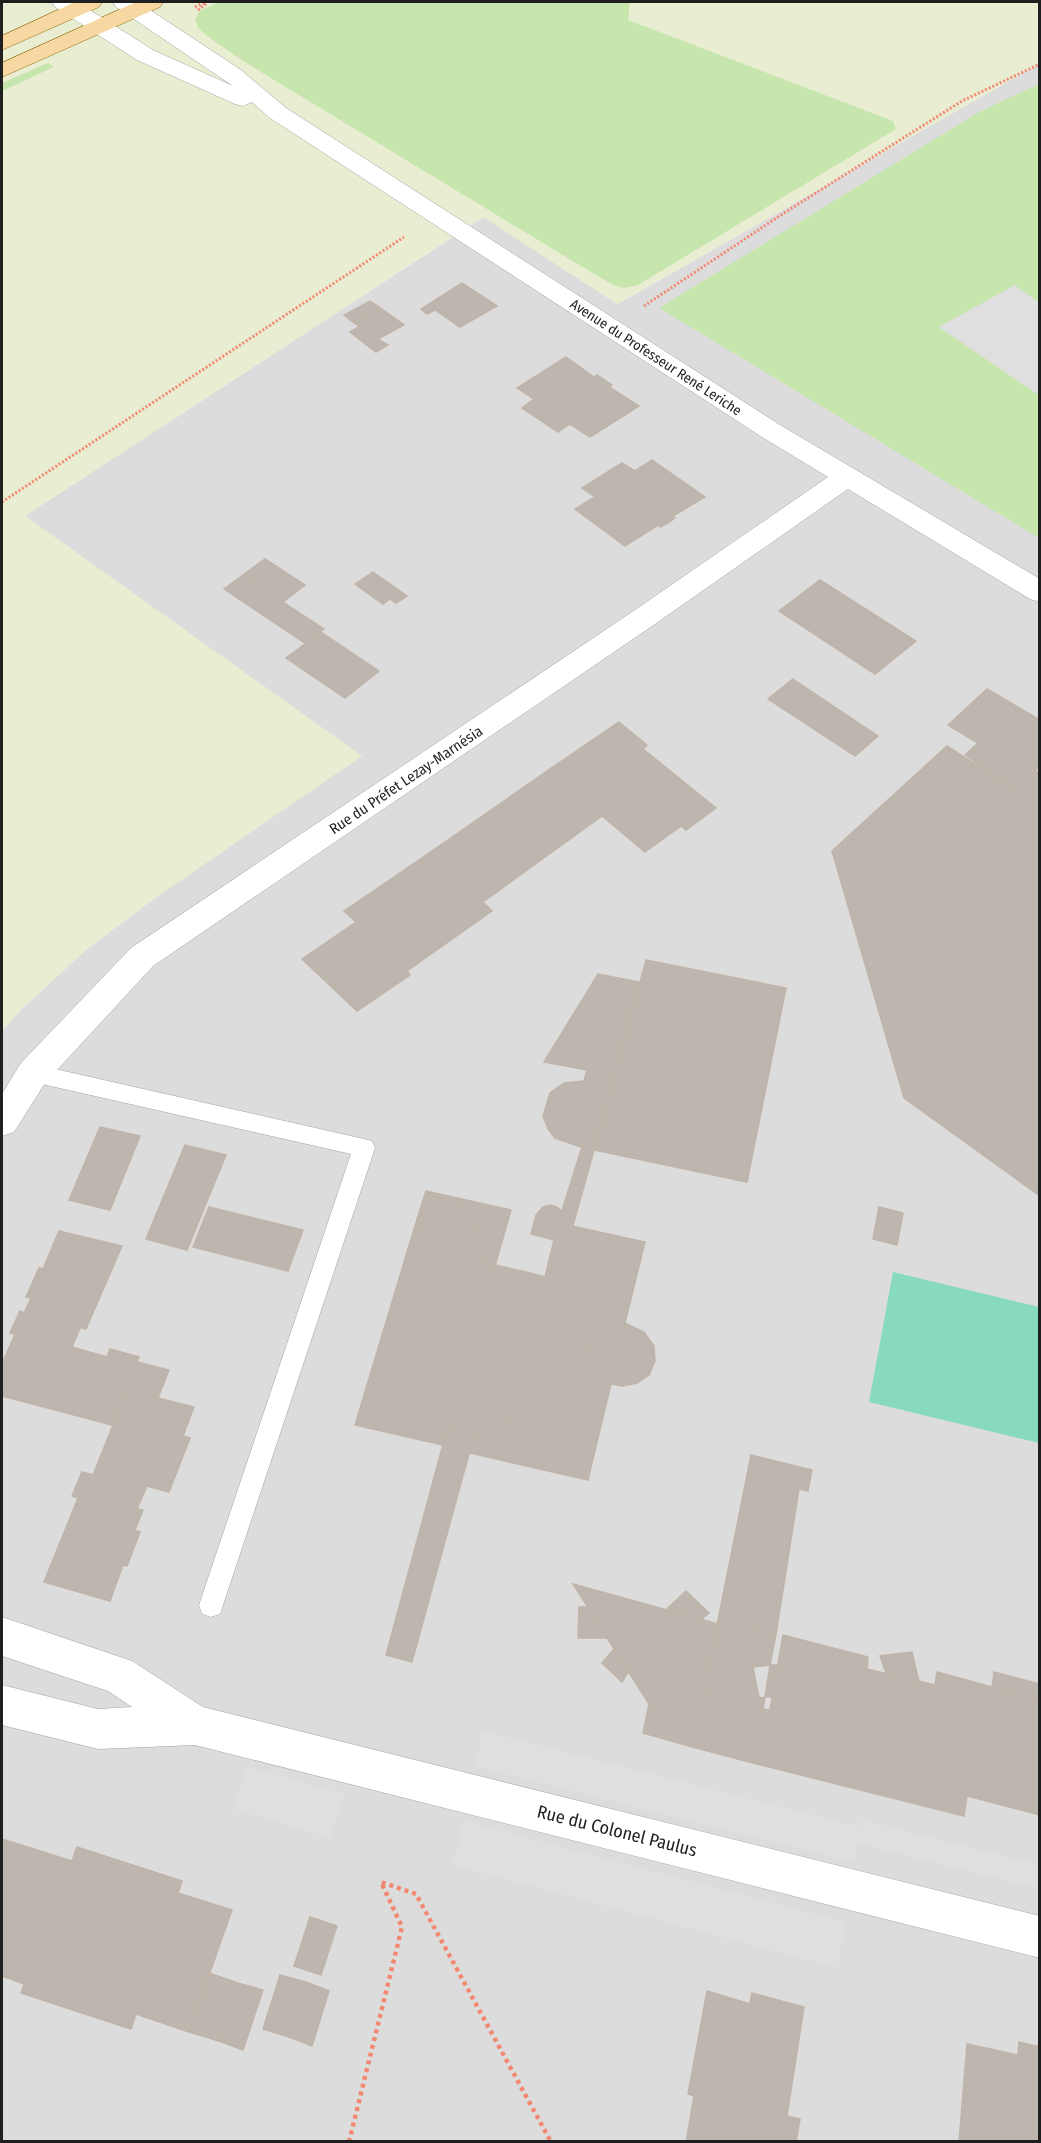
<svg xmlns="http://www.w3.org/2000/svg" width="1041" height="2143" font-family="'Fira Sans Condensed',sans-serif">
<rect width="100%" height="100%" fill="#efece5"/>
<!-- residential -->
<path fill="#dddcdc" d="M1039,64V2141H2V1031L22,1009L87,949L155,898L361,756L25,516L484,217L618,304Z"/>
<!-- farmland -->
<path fill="#e9edd1" d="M2,2H1039V64L617,304L483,217L25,516L362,756L155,898L87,949L22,1008L2,1031Z"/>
<!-- grass -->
<path fill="#c6e6ae" d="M219,2H630L628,20L893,121L896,129L638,285L624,288L613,285L576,263L248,64L211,39L199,29L195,19L200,11Z
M48,63L54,67L2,91V83Z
M1039,84V303L1014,286L939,327L1039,395V538L659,308L979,112Z"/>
<!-- pitch -->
<path fill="#87dabf" d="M893,1272L1039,1307V1443L869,1402Z"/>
<!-- parking -->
<path fill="#dfdfdf" d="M1015,285L1039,303V395L939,327Z
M483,1731L860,1827L862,1820L1039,1865V1889L859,1844L858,1841L855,1863L475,1766Z
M248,1767L345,1794L331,1838L233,1809Z
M464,1821L845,1922L838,1968L453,1865Z"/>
<!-- building -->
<path fill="#bcb6af" stroke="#c0b4a8" stroke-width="1.5" d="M462,283L497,306L460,327L435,310L427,314L421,309Z
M370,301L379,307L353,322L344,315Z
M379,307L404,325L378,339L353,322Z
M360,326L378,339L388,345L376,352L350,332Z
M566,357L594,377L597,375L612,385L609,387L639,406L590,437L570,424L558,432L522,408L534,399L517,388Z
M652,460L705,497L673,516L675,518L668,523L660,527L658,525L625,546L575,509L595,497L582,488L622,463L635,471Z
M265,559L305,585L283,602L243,575Z
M373,572L407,596L396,603L390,599L383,604L355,584Z
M243,575L283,602L324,629L305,643L224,589Z
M820,580L916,641L875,674L779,611Z
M321,632L379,671L345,698L286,658Z
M793,679L878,736L855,756L768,699Z
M987,689L1040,720V766L1015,790L965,755L978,743L948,725Z
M619,722L647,745L643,749L716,808L686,830L681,826L645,852L602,816L483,902L492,911L407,971L410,975L357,1011L302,959L356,922L344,911L419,860L427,866L452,848L445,842L527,785L535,792L557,777L550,769Z
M947,746L1015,790L1035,771L1040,774V1196L904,1098L832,851Z
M550,769L557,777L535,792L527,785Z
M445,842L452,848L427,866L419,860Z
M646,960L786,988L747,1182L594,1150Z
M598,974L639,982L599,1130L584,1126L578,1146L555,1138L548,1129L543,1116L550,1093L564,1083L584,1081L587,1070L544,1062Z
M584,1126L599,1130L594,1150L578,1146Z
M100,1127L140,1136L110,1210L69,1200Z
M185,1145L226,1155L187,1250L146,1239Z
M582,1147L594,1150L573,1226L558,1223Z
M426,1191L511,1210L495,1266L481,1262L486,1243L458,1202L430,1196L419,1231L414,1229Z
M430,1196L458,1202L486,1243L481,1262L522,1271L505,1330L587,1350L591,1337L608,1325L625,1323L644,1332L654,1346L655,1361L649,1375L637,1383L623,1386L611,1384L598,1438L507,1417L505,1424L498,1427L491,1426L486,1421L485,1413L454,1405L443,1445L355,1425L414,1229L419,1231Z
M550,1205L557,1207L562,1212L558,1223L645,1242L625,1323L608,1325L591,1337L587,1350L505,1330L522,1271L545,1277L554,1240L531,1234L536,1215L543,1207Z
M209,1207L303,1230L288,1271L193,1247Z
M879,1207L903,1213L897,1245L873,1239Z
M59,1231L122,1246L86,1329L80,1328L72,1347L107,1357L110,1349L139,1357L137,1362L169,1370L158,1398L127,1390L112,1425L2,1396V1364L15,1334L10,1333L20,1311L24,1313L31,1298L26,1297L39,1268L43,1269Z
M127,1390L194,1407L183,1436L190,1438L169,1492L147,1486L137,1509L143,1510L135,1530L140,1532L127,1566L123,1565L110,1601L44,1582L78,1498L72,1496L82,1472L93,1475Z
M454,1405L485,1413L486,1421L491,1426L498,1427L505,1424L507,1417L598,1438L588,1480L470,1453L475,1432L448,1426Z
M448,1426L475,1432L412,1662L386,1655Z
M751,1455L812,1470L808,1491L799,1489L776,1634L718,1620Z
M573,1584L718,1624L704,1694L763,1709L753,1763L696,1748L702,1718L649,1704Z
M686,1591L709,1613L702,1619L667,1609Z
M579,1607H587L608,1638H578Z
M718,1620L776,1634L770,1665L753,1667L759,1698L765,1697L763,1709L704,1694Z
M783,1635L868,1657L867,1669L935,1685L937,1672L1040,1700V1815L967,1796L964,1816L753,1763L763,1709L770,1710Z
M614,1649L628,1672L622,1682L602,1663Z
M912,1652L919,1682L886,1673L880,1656Z
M770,1665H778L772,1697H765Z
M994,1672L1040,1684V1700L992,1688Z
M649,1704L702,1718L696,1748L643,1733Z
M2,1839L72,1861L77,1847L182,1881L178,1893L232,1910L189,2032L136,2014L131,2029L21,1993L24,1984L2,1976Z
M310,1917L337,1926L321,1975L294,1966Z
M209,1973L238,1983L219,2041L189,2032Z
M280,1975L306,1982L289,2037L263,2029Z
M306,1982L329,1991L312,2046L289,2037Z
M238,1983L263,1990L243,2050L219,2041Z
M707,1991L750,2004L752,1993L804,2007L787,2116L800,2119L796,2142H686L694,2096L688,2094Z
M1019,2042L1040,2047V2142H959L967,2044L1018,2055Z"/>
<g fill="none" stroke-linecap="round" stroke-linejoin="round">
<defs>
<path id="lane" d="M33,1064L364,1139L372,1141L375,1148L223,1605L220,1614L211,1617L202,1614L199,1605L351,1154L33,1082L26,1079L22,1073L26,1067Z"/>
<path id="street" d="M52,2H77L153,50L233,86L116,7L113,2H138L241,70L286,108L780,425L1040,579V602L1030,599L848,489L655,624L153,966L45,1083L14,1132L2,1136V1094L21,1063L131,948L635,610L828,477L762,437L270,118L252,102L243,106L235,104L137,60L55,7Z
M2,1617L132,1661L203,1707L1040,1916V1958L195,1745L98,1749L2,1725V1685L98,1709L132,1707L108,1691L2,1656Z"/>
<path id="primary" d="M75,2H102L99,7L2,50V36Z
M136,2H163L160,7L2,77V63Z"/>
</defs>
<!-- lane casing -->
<use href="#lane" stroke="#a3a3a3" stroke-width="1"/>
<!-- street casing -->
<use href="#street" stroke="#a3a3a3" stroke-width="1"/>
<!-- primary casing -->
<use href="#primary" stroke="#916c08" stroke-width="1"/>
<!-- path-far1 -->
<path stroke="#f38872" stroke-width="3" stroke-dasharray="2 2" stroke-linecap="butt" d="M195,7L205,2
M198,10L207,3
M644,306L784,213L962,101L1040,64
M2,502L404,237"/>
<!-- path -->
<path stroke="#f38872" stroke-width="4.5" stroke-dasharray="4 4" stroke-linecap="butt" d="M349,2142L402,1927L381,1882L416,1894L551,2142"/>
<!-- lane -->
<use href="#lane" fill="#fff" fill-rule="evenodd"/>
<!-- street -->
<use href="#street" fill="#fff" fill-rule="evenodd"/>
<!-- primary -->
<use href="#primary" fill="#f7d8a2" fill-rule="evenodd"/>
</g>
<g text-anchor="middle" stroke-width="6" stroke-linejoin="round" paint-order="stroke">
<!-- far-street labels -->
<g font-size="14" fill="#1f1f1f" stroke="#fff">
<text transform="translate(656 357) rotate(33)" y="5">Avenue du Professeur René Leriche</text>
</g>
<!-- street labels -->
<g font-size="15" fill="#1f1f1f" stroke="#fff">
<text transform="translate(406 780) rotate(-34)" y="5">Rue du Préfet Lezay-Marnésia</text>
</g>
<!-- near-street labels -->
<g font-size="18" fill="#1f1f1f" stroke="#fff">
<text transform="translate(617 1831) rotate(14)" y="6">Rue du Colonel Paulus</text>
</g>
</g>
<!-- border -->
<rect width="1041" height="2143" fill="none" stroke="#1f1f1f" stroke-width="6"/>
</svg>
